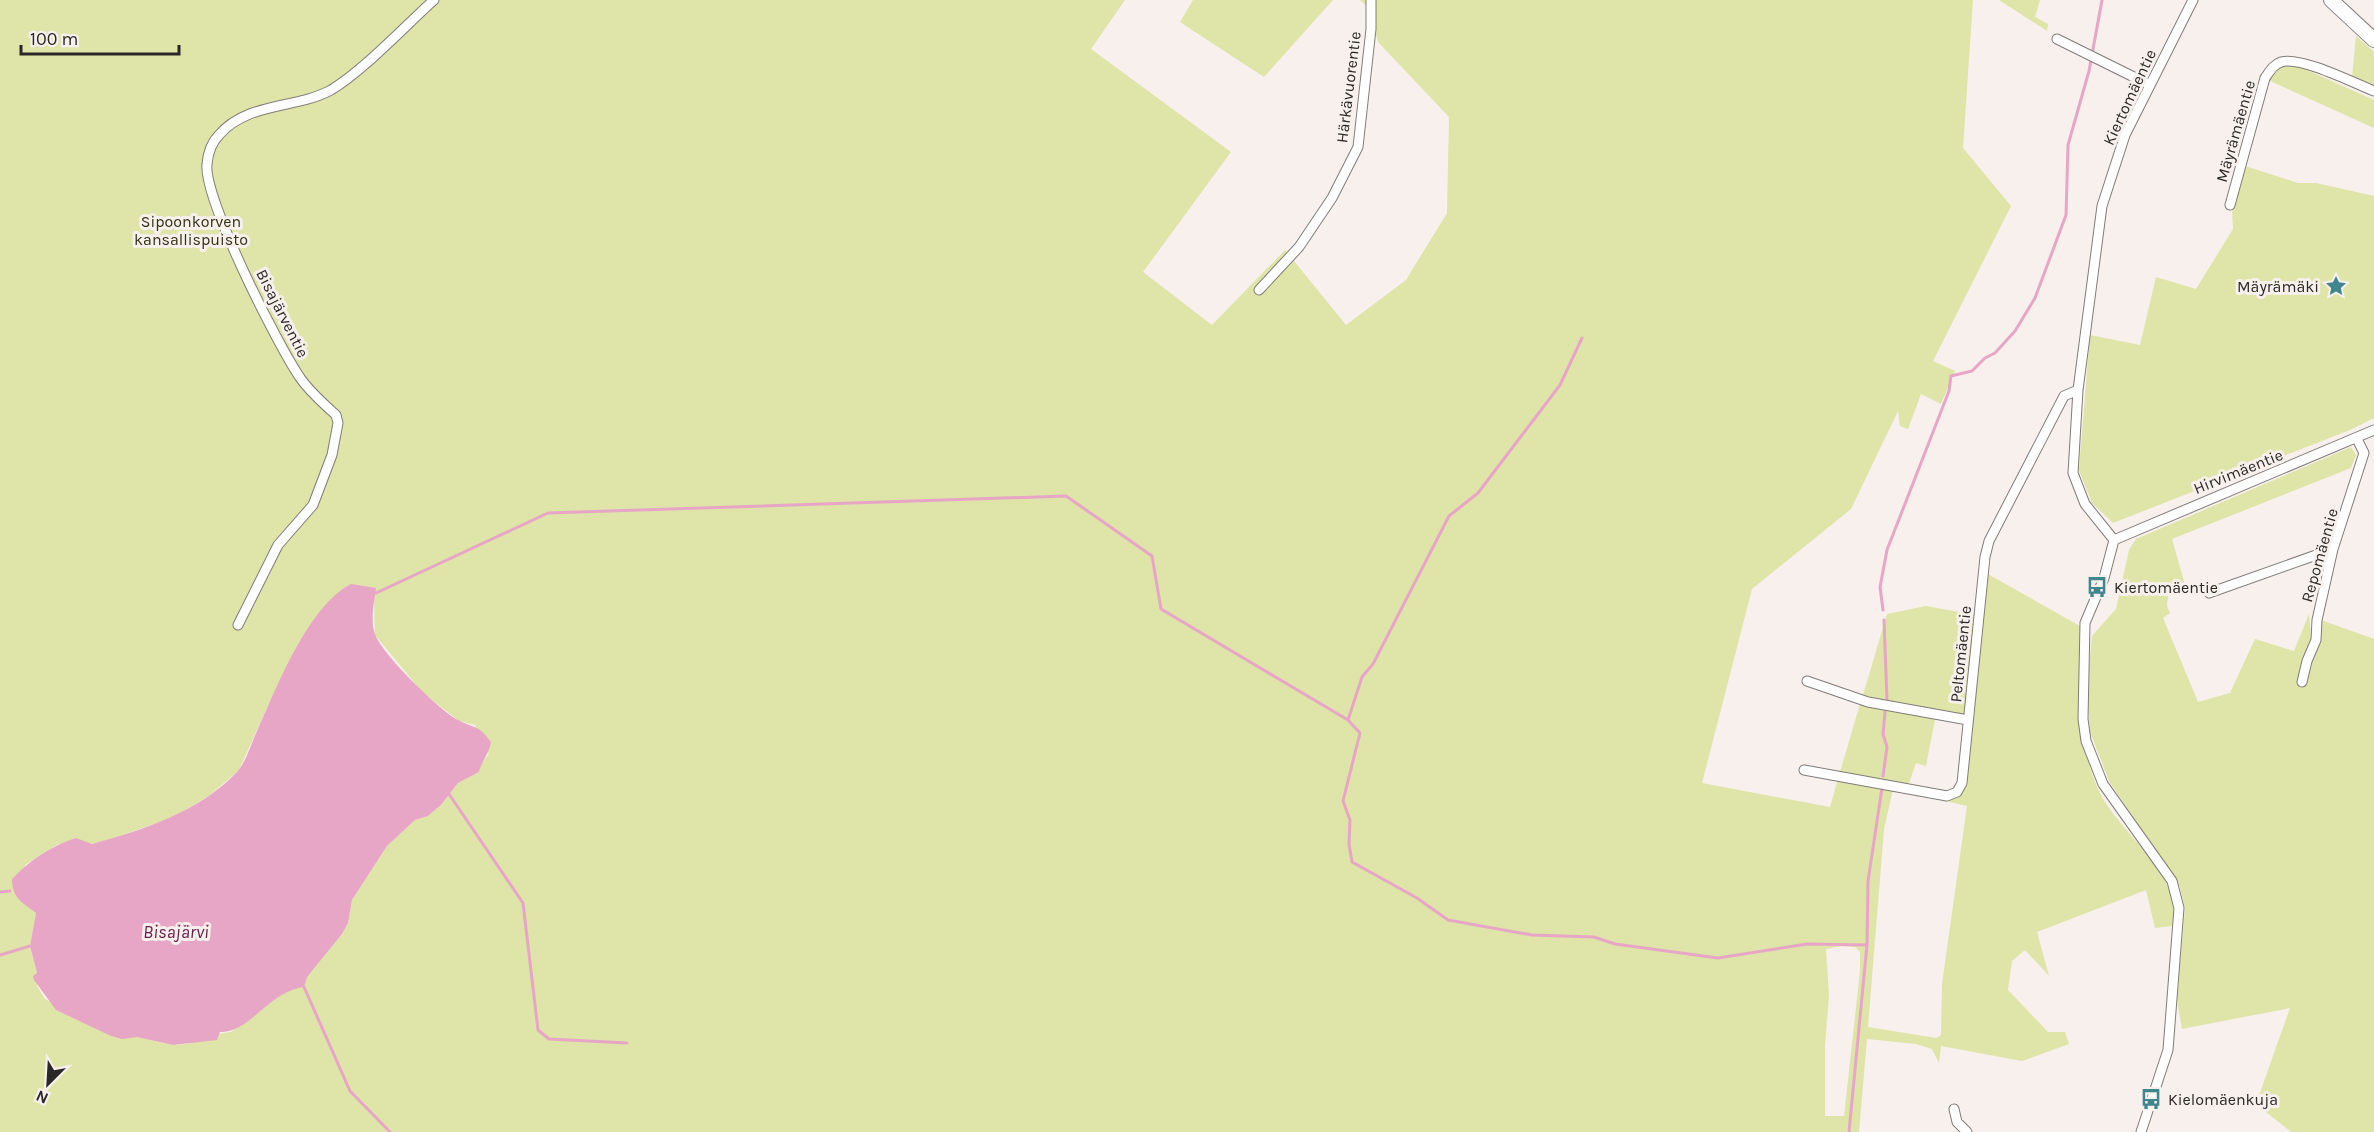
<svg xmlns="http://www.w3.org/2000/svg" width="2374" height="1132" font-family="Karla,sans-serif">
<rect width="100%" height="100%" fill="#f7f0ec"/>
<!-- green -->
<path fill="#dfe4a8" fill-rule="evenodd" d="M0,0H1125L1091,49L1231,152L1143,272L1212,325L1285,250L1346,325L1406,280L1447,213L1449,117L1378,42L1369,8L1360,0H1973L1963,148L2011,206L1933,361L1955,371L1941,404L1921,394L1908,429L1900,426L1898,411L1851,509L1752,589L1702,783L1830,807L1838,779L1893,789L1884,829L1868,1027L1936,1038L1941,1035L1942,984L1967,806L1945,801L1960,795L1966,784L1986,573L2080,626C2080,683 2075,736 2098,789C2116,831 2187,877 2172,926L2155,928L2146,890L2037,932L2049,976L2025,950L2012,961L2008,990L2048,1032H2065L2069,1044L2022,1061L1941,1046L1939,1063L1932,1049L1916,1044L1867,1039L1859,1132H0ZM374,599L375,635L422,692L459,721L475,725L489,754L481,763L479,772L458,783L441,805L428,816L415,820L387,846L352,900L348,923L342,934L306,977L304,986L290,988L231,1032C215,1033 201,1042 185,1044C169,1047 155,1040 139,1037C128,1035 121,1039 111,1036L45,999L37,986V973L30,946L36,913L28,907L25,865L58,844H91L108,840L174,817L210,795L239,770L268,705ZM1842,946L1855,947L1860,952V971L1844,1116H1825V1046L1829,995L1826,949Z
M1193,0H1333L1264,77L1180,22Z
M1999,0H2040L2035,17L2048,24L2047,31Z
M2356,36L2374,52V87L2352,78Z
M2285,66L2300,67L2374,100V128L2268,80L2277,69Z
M2245,166L2298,183H2316L2374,196V418L2350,430L2113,523L2092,503L2079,470L2090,335L2140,345L2156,277L2196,289L2233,229L2232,207Z
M2351,447L2356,455L2351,468L2172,539L2185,585L2169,588L2167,606L2170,613L2163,618L2198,702L2230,693L2255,639L2294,651L2309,614L2311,638L2303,673L2321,620L2374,639V1132H2291L2256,1104L2290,1008L2182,1029L2177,1000L2185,908L2180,887L2109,781L2090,732L2087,688L2092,636L2116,609L2129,550L2136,539Z
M1926,606L1976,615L1964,716L1870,699L1863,695L1887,614Z
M1860,704L1935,719L1926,766L1916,763L1908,786L1840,772Z"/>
<!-- water -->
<path fill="#e8a6c7" d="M351,584L376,588C374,603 370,620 375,634C380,652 440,711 458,720C475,729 478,724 491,742C489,754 482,760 479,772L458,783L441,805L428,816L415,820L387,846L352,900L348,923L342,934L307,977L304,987C269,991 250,1033 220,1032L217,1040L173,1045L137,1037L122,1039L111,1036L56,1010L34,980L33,976L37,973L30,946L36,913C22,902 12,898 12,879C30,860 51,846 76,838L92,844C143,830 199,812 237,772C246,762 251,744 257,731C277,687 308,606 351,584Z"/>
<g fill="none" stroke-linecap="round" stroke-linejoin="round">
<!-- stream -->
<path stroke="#e8a6c7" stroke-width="3" d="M376,593L548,513L1066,496L1152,556L1161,609L1348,720L1360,733L1343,801L1350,820L1349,844L1352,862L1417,898L1448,920L1532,935L1594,937L1615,944L1718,958L1807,944L1867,945
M1883,610L1880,587L1887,550L1949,391L1951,376L1972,371L1985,358L1995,353L2015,331L2035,298L2066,215L2068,145L2089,71L2102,0
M1884,620L1887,700
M1348,720L1362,677L1373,664L1449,516L1478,493L1560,385L1582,338
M1883,776L1887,747L1883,734L1885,712
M449,794L523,903L538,1030L549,1039L627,1043
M0,892L10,891
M0,955L30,946
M304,987L350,1091L390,1132
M1849,1132L1867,945L1868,881L1882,788"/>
<defs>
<path id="street" d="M2057,39L2150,85
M2230,205L2265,78C2270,71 2273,65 2281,62C2301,56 2354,83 2374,91
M1259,290L1299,247L1332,198L1358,147L1371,29V0
M2114,540L2374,430
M2209,593L2333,549
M238,625L278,545L313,505L332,455L338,423L336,415C324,404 311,393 301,379C279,348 203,198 207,164C208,153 212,142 219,135C247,102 296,109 331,90C363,71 405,26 434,0
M1807,681L1868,702L1968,720
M2302,682L2307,661L2316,640L2317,620L2333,549L2364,453L2357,439
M1804,770L1947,796L1957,792L1962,783L1985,557L1989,541L2064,396L2078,390
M1954,1109L1957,1122L1967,1132
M2141,1132L2168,1050L2179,908L2172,881L2103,784L2086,741L2083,719L2085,623L2104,578L2114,540L2085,504L2073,473L2078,390L2102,206L2125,135L2193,0"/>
<path id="secondary" d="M2331,0L2374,40"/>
</defs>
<!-- street casing -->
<use href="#street" stroke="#827c79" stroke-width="11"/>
<!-- secondary casing -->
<use href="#secondary" stroke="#827c79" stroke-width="16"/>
<!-- street -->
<use href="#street" stroke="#fff" stroke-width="9"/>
<!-- secondary -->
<use href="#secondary" stroke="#fff" stroke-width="14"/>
</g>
<!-- icons -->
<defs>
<symbol id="sight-bare" viewBox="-9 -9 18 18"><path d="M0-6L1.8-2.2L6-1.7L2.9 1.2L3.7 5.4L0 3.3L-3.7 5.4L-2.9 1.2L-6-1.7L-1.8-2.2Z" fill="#3f868f" stroke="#f7f0ec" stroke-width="2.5" paint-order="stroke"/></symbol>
<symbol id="bus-bare" viewBox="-9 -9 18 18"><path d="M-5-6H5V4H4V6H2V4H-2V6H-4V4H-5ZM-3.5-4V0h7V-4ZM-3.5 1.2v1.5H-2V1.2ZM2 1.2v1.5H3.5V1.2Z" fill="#3f868f" stroke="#f7f0ec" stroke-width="2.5" paint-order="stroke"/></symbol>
</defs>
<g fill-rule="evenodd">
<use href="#sight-bare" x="2321" y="271" width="30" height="30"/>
<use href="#bus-bare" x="2082" y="572" width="30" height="30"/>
<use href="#bus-bare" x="2136" y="1084" width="30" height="30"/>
</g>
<g text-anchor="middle" stroke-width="6" stroke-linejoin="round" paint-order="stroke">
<!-- street labels -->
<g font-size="16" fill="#2a2826" stroke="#f7f0ec">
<text transform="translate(1348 87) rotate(-83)" y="6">Härkävuorentie</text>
<text transform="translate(2129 97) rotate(-65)" y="6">Kiertomäentie</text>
<text transform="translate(2235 131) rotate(-74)" y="6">Mäyrämäentie</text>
<text transform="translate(283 313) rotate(63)" y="6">Bisajärventie</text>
<text transform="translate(2238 471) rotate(-22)" y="6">Hirvimäentie</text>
<text transform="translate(2319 555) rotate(-74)" y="6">Repomäentie</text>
<text transform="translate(1960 654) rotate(-84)" y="6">Peltomäentie</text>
</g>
<!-- park labels -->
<g font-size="16" fill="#303213" stroke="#f7f0ec">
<text x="191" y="227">Sipoonkorven<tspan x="191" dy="18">kansallispuisto</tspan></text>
</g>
<!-- poi labels -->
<g font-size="16" fill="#2a2826" stroke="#f7f0ec" text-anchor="start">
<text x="2319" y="292" text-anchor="end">Mäyrämäki</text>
<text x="2114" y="593">Kiertomäentie</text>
<text x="2168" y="1105">Kielomäenkuja</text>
</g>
<!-- water labels -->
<g font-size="18" font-style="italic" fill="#671b49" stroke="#f7f0ec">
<text x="176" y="938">Bisajärvi</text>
</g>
</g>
<!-- north arrow -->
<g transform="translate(48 1084) rotate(204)" stroke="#f7f0ec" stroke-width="4.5" paint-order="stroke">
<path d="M0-4.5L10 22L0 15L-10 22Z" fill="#2a2826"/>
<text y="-9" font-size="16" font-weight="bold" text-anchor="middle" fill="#2a2826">N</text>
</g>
<!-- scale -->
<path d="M21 45v9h158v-9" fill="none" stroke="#2a2826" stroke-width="3"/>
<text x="30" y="45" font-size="18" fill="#2a2826" stroke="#f7f0ec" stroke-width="4.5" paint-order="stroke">100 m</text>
</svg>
